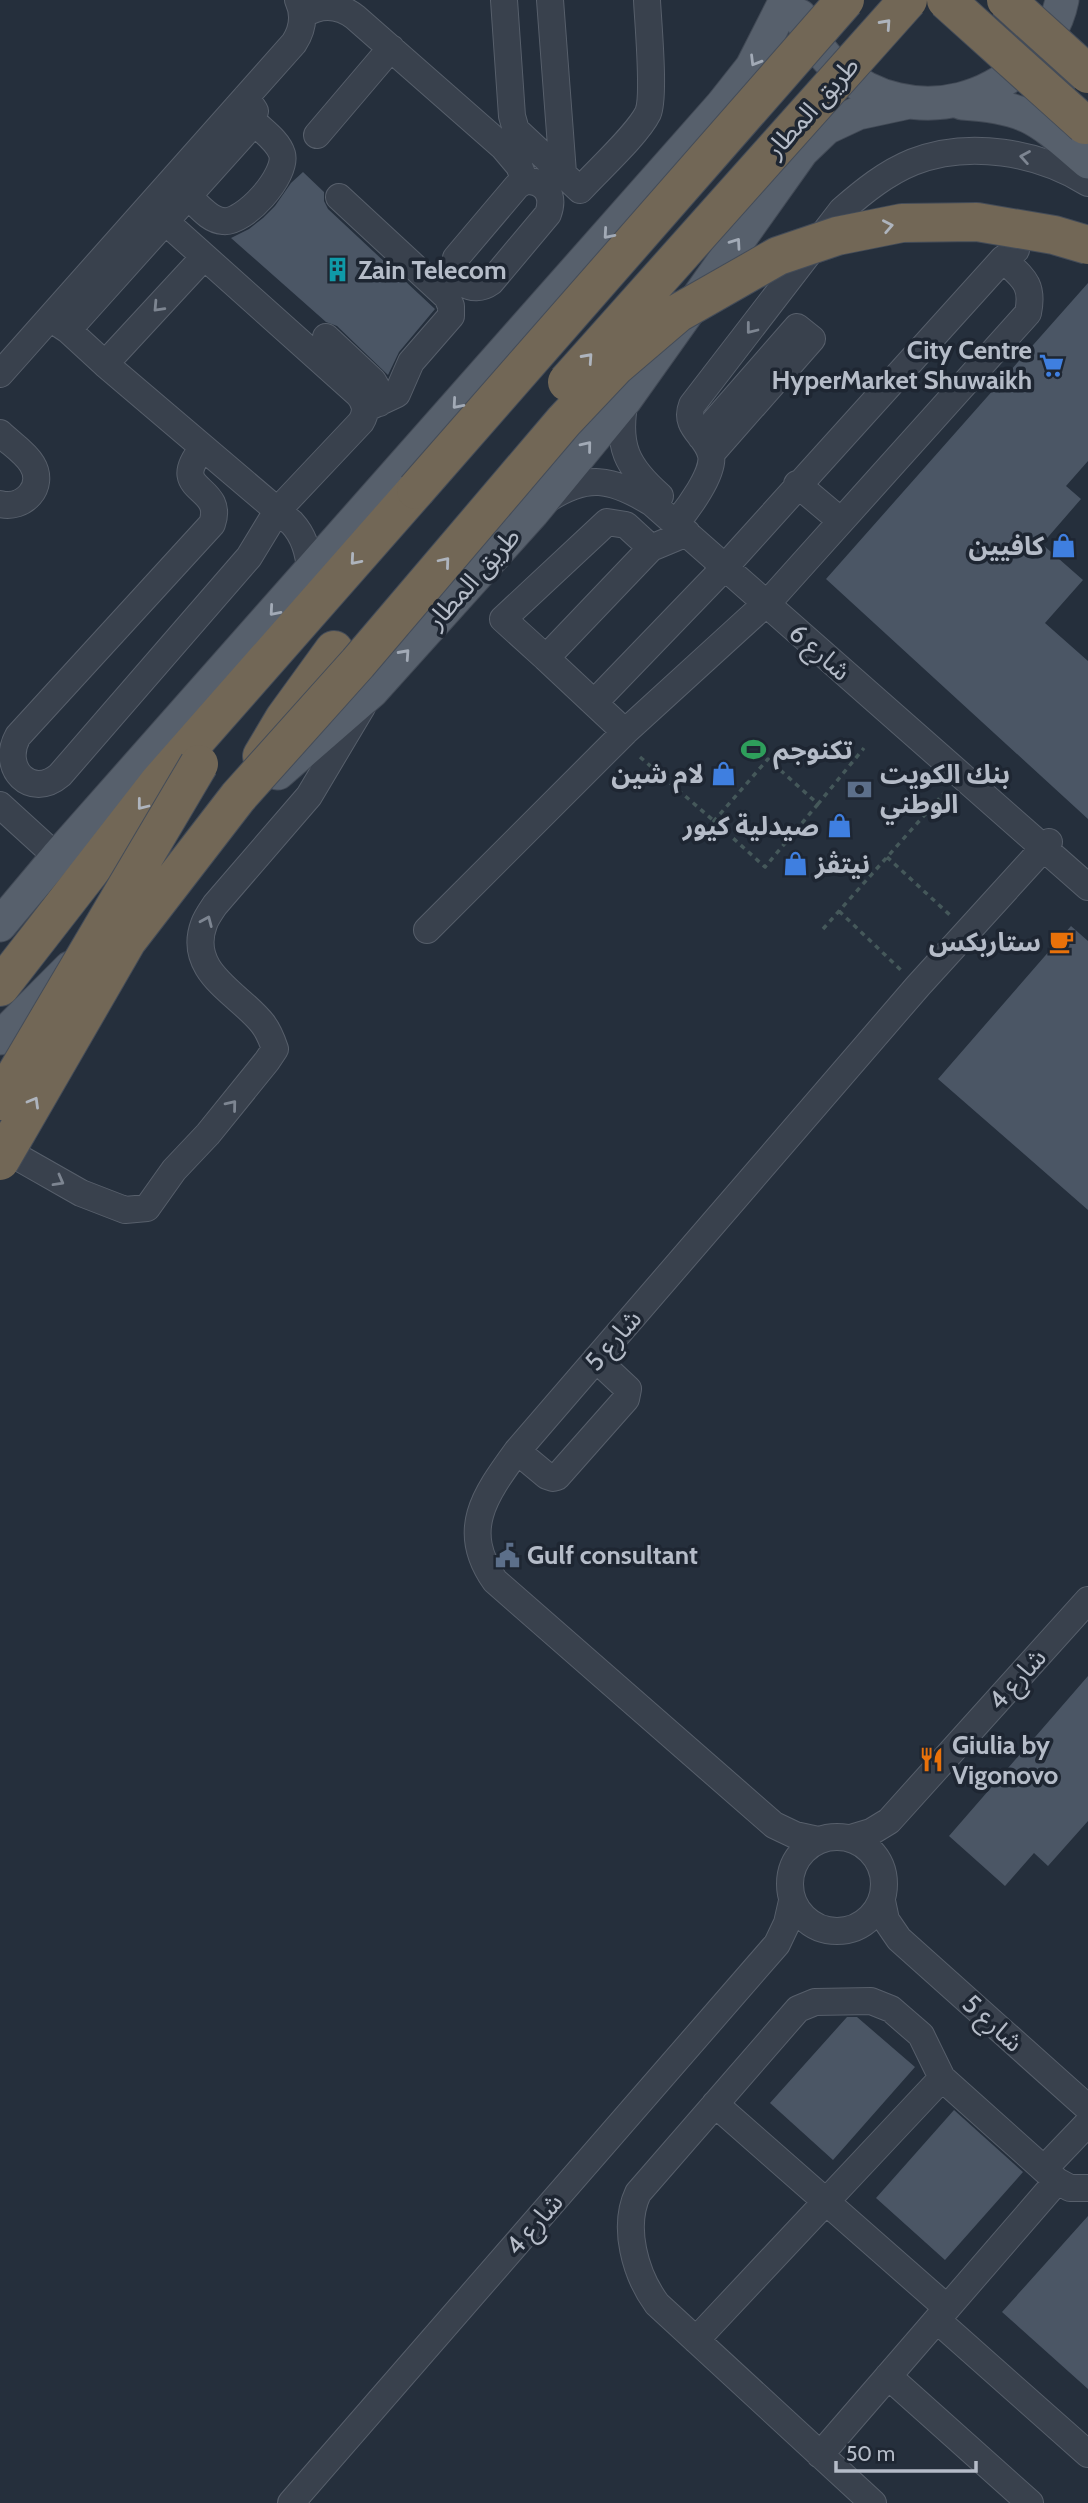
<svg xmlns="http://www.w3.org/2000/svg" width="1088" height="2503" font-family="Cabin,'Noto Sans Arabic',sans-serif">
<rect width="100%" height="100%" fill="#252f3c"/>
<!-- building -->
<path fill="#4b5665" d="M303,172L324,192V201L328,209L435,309L399,352L388,375L337,326L326,322L231,238L249,229L263,218L275,206L291,183Z
M1088,283V461L1066,486L1081,499L1042,544L1083,580L1045,623L1088,661V819L826,579Z
M1071,926L1088,941V1210L938,1079Z
M1088,1676V1821L1048,1866L1034,1853L1005,1886L949,1836Z
M847,2017H857L915,2067L833,2160L770,2103Z
M954,2110L1023,2172L945,2260L876,2198Z
M1088,2216V2389L1002,2312Z"/>
<g fill="none" stroke-linecap="round" stroke-linejoin="round">
<defs>
<path id="minor" d="M504,0L512,116L516,130L580,190C598,170 637,135 648,113C655,96 648,22 647,0
M550,0L563,173
M303,15C320,4 338,4 355,17L503,147L519,166L525,181
M317,135L391,48
M525,181C545,180 555,195 548,214L491,282C472,296 450,280 456,258L517,186Z
M189,197C199,206 209,220 223,221C244,224 288,175 282,154C278,141 263,131 254,122
M339,197L447,297L451,306V316L411,362L397,394L365,409
M149,207L358,394C366,403 367,412 361,422L277,511L249,557L60,775C31,800 0,768 18,736L212,524C226,484 165,493 203,448
M50,318L68,330L105,364L292,523C304,536 309,553 310,571
M68,330L251,126L255,111L246,97
M326,337L373,381L377,388L379,403
M105,364L204,257
M0,374L294,43C303,29 305,15 298,0
M625,400C616,446 627,467 660,496
M0,433C10,443 25,452 32,464C46,487 23,510 0,504
M701,437L797,327L812,339L711,454
M797,484L841,521
M545,501C587,473 611,478 652,503L1088,887
M676,523C687,510 715,473 711,455C707,435 683,428 692,405L842,210C864,191 886,173 913,162C969,140 1038,152 1088,183
M546,658L503,619L607,522L626,525L651,548
M594,703L725,567L1003,259L1016,250
M625,732L546,658L651,548L687,533
M0,805L57,857
M427,930L625,732L773,597L1028,313C1034,284 1023,278 1003,259
M0,1147L81,1193L125,1210L147,1208L174,1170L208,1134L267,1061L275,1049C272,1040 269,1032 263,1024C240,994 186,972 204,924C206,918 211,911 215,905L309,796L362,707
M517,1451L547,1476L553,1478L557,1477L626,1399L628,1389L596,1359
M790 1884a47 47 0 1 1 94 0a47 47 0 1 1-94 0Z
M851,1838L871,1832L889,1821L1088,1600
M818,1840L795,1835L774,1825L495,1581C459,1530 485,1495 517,1451L918,986L1049,842
M882,1901L886,1920L899,1939L1088,2108
M715,2104L947,2308
M1044,2169L1088,2123
M937,2320L1088,2454
M696,2340L942,2078
M888,2376L1030,2503
M820,2455L1057,2181
M291,2503L777,1944L787,1923L792,1901
M873,2503L657,2304C635,2274 622,2227 638,2193L798,2009L815,2002L871,2001L891,2009L921,2035L942,2078L1057,2181L1070,2188H1088"/>
<path id="major" d="M800,16C839,106 947,132 1021,67C1041,50 1057,26 1062,0
M962,103C1029,107 1039,120 1088,162
M278,773L372,691L533,512L625,400L802,151L826,128L858,113L909,102
M0,925L57,857L722,105L752,67L786,0
M0,1038L70,968"/>
<path id="highway" d="M262,756L284,719L334,650
M0,987L160,781L416,490"/>
</defs>
<!-- minor casing -->
<use href="#minor" stroke="#575f6b" stroke-width="28"/>
<!-- major casing -->
<use href="#major" stroke="#424a56" stroke-width="35"/>
<!-- highway casing -->
<use href="#highway" stroke="#444c58" stroke-width="40"/>
<!-- path -->
<path stroke="#45585a" stroke-width="3.5" stroke-dasharray="5 5" stroke-linecap="butt" d="M640,757L714,821
M818,804L765,867L714,821L768,759L818,804L864,748
M887,857L952,917
M839,911L903,972
M823,929L945,792"/>
<!-- minor -->
<use href="#minor" stroke="#39414d" stroke-width="26"/>
<!-- major -->
<use href="#major" stroke="#57606c" stroke-width="33"/>
<!-- highway -->
<use href="#highway" stroke="#726756" stroke-width="38"/>
<defs>
<path id="highway-bridge" d="M946,0L1085,125
M1006,0L1088,74
M567,382L908,0
M416,490L845,0
M0,1101L199,764
M0,1161L127,941L238,797L358,663L564,421L616,366L678,313L778,256L837,236L902,223L977,222L1054,235L1088,245"/>
</defs>
<!-- highway-bridge casing -->
<use href="#highway-bridge" stroke="#444c58" stroke-width="40" stroke-linecap="butt"/>
<!-- highway-bridge -->
<use href="#highway-bridge" stroke="#726756" stroke-width="38"/>
</g>
<!-- one-way arrows -->
<defs><path id="oneway-chevron" d="M-2-3.5L2.5 0L-2 3.5" fill="none" stroke-width="1.6" stroke-linecap="round" stroke-linejoin="round" transform="scale(1.75)"/></defs>
<g stroke="#aeb4bd">
<use href="#oneway-chevron" transform="translate(886 24) rotate(-48)"/>
<use href="#oneway-chevron" transform="translate(888 226) rotate(-11)"/>
<use href="#oneway-chevron" transform="translate(588 358) rotate(-48)"/>
<use href="#oneway-chevron" transform="translate(355 560) rotate(131)"/>
<use href="#oneway-chevron" transform="translate(445 562) rotate(-50)"/>
<use href="#oneway-chevron" transform="translate(142 805) rotate(128)"/>
<use href="#oneway-chevron" transform="translate(34 1102) rotate(-60)"/>
</g>
<g stroke="#a2aab6">
<use href="#oneway-chevron" transform="translate(755 61) rotate(121)"/>
<use href="#oneway-chevron" transform="translate(608 234) rotate(131)"/>
<use href="#oneway-chevron" transform="translate(736 243) rotate(-55)"/>
<use href="#oneway-chevron" transform="translate(457 404) rotate(131)"/>
<use href="#oneway-chevron" transform="translate(587 446) rotate(-51)"/>
<use href="#oneway-chevron" transform="translate(274 611) rotate(131)"/>
<use href="#oneway-chevron" transform="translate(405 654) rotate(-48)"/>
</g>
<g stroke="#7d8591">
<use href="#oneway-chevron" transform="translate(1025 157) rotate(-170)"/>
<use href="#oneway-chevron" transform="translate(158 307) rotate(133)"/>
<use href="#oneway-chevron" transform="translate(751 329) rotate(128)"/>
<use href="#oneway-chevron" transform="translate(207 921) rotate(-67)"/>
<use href="#oneway-chevron" transform="translate(232 1105) rotate(-51)"/>
<use href="#oneway-chevron" transform="translate(59 1181) rotate(29)"/>
</g>
<!-- icons -->
<defs>
<symbol id="building-bare" viewBox="-9 -9 18 18"><path d="M-4-6H4V6H1V3H-1V6H-4ZM-2.5-4.3h1.7v1.8h-1.7ZM.8-4.3h1.7v1.8H.8ZM-2.5-1h1.7V.8h-1.7ZM.8-1h1.7V.8H.8Z" fill="#0f9aa8" stroke="#1e2632" stroke-width="2.5" paint-order="stroke"/></symbol>
<symbol id="supermarket-bare" viewBox="-9 -9 18 18"><path d="M-6-5.5h2.5l.6 2H6L4.5 2H-2.5L-4.4-4H-6ZM-1.5 3.2a1.3 1.3 0 1 0 .1 0ZM3 3.2a1.3 1.3 0 1 0 .1 0Z" fill="#3f7fe0" stroke="#1e2632" stroke-width="2.5" paint-order="stroke"/></symbol>
<symbol id="shop-bare" viewBox="-9 -9 18 18"><path d="M-5-2.5h2.3a2.7 3.5 0 0 1 5.4 0H5L5.5 6h-11ZM-1.5-2.5h3a1.5 2.3 0 0 0-3 0Z" fill="#3f7fe0" stroke="#1e2632" stroke-width="2.5" paint-order="stroke"/></symbol>
<symbol id="stadium-bare" viewBox="-9 -9 18 18"><path d="M0-5a6.5 5 0 1 0 0 10a6.5 5 0 1 0 0-10ZM-3.5-1.8h7v3.6h-7Z" fill="#2e9e5b" stroke="#1e2632" stroke-width="2.5" paint-order="stroke"/></symbol>
<symbol id="bank-bare" viewBox="-9 -9 18 18"><path d="M-6-4H6V4H-6ZM0-2.3a2.3 2.3 0 1 0 0 4.6a2.3 2.3 0 1 0 0-4.6Z" fill="#5c6f8a" stroke="#1e2632" stroke-width="2.5" paint-order="stroke"/></symbol>
<symbol id="cafe-bare" viewBox="-9 -9 18 18"><path d="M-5.5-4.5H6V0H3Q3 3.5 0 3.5H-2.5Q-5.5 3.5-5.5 0ZM3-3.2v2h1.7v-2ZM-6 4.5H4V6H-6Z" fill="#e8710a" stroke="#1e2632" stroke-width="2.5" paint-order="stroke"/></symbol>
<symbol id="civic-bare" viewBox="-9 -9 18 18"><path d="M-.6-6.5H3V-4.5H.6V-3L4-1V1h2V6H-6V1h2V-1L-.6-3ZM-1.2 2.5V6h2.4V2.5Z" fill="#5c6f8a" stroke="#1e2632" stroke-width="2.5" paint-order="stroke"/></symbol>
<symbol id="restaurant-bare" viewBox="-9 -9 18 18"><path d="M-5-6h1v4h1v-4h1v4h1v-4h1v5L-1.5 .5V6h-2V.5L-5-1ZM5-6V6H3V1.5H1.5Q1.5-4 5-6Z" fill="#e8710a" stroke="#1e2632" stroke-width="2.5" paint-order="stroke"/></symbol>
</defs>
<g fill-rule="evenodd">
<use href="#building-bare" x="320" y="252" width="35" height="35"/>
<use href="#supermarket-bare" x="1034" y="348" width="35" height="35"/>
<use href="#shop-bare" x="1046" y="528" width="35" height="35"/>
<use href="#stadium-bare" x="736" y="732" width="35" height="35"/>
<use href="#shop-bare" x="706" y="756" width="35" height="35"/>
<use href="#bank-bare" x="842" y="772" width="35" height="35"/>
<use href="#shop-bare" x="822" y="808" width="35" height="35"/>
<use href="#shop-bare" x="778" y="846" width="35" height="35"/>
<use href="#cafe-bare" x="1044" y="924" width="35" height="35"/>
<use href="#civic-bare" x="490" y="1538" width="35" height="35"/>
<use href="#restaurant-bare" x="914" y="1742" width="35" height="35"/>
</g>
<g text-anchor="middle" stroke-width="7" stroke-linejoin="round" paint-order="stroke">
<!-- street labels -->
<g font-size="26" fill="#b5bcc8" stroke="#1e2632">
<text transform="translate(812 107) rotate(-48)" y="9">طريق المطار</text>
<text transform="translate(473 578) rotate(-48)" y="9">طريق المطار</text>
<text transform="translate(820 652) rotate(41)" y="9">شارع 6</text>
<text transform="translate(613 1340) rotate(-49)" y="9">شارع 5</text>
<text transform="translate(1017 1679) rotate(-48)" y="9">شارع 4</text>
<text transform="translate(993 2023) rotate(42)" y="9">شارع 5</text>
<text transform="translate(534 2224) rotate(-49)" y="9">شارع 4</text>
</g>
<!-- poi labels -->
<g font-size="26" font-weight="bold" fill="#b5bcc8" stroke="#1e2632" text-anchor="start">
<text x="358" y="279">Zain Telecom</text>
<text x="1032" y="359" text-anchor="end">City Centre<tspan x="1032" dy="30">HyperMarket Shuwaikh</tspan></text>
<text x="1044" y="555" text-anchor="end">كافيين</text>
<text x="773" y="759">تكنوجم</text>
<text x="704" y="783" text-anchor="end">لام شين</text>
<text x="880" y="783">بنك الكويت<tspan x="880" dy="30">الوطني</tspan></text>
<text x="819" y="835" text-anchor="end">صيدلية كيور</text>
<text x="815" y="873">نيتڤز</text>
<text x="1041" y="951" text-anchor="end">ستاربكس</text>
<text x="527" y="1564">Gulf consultant</text>
<text x="952" y="1754">Giulia by<tspan x="952" dy="30">Vigonovo</tspan></text>
</g>
</g>
<!-- scale -->
<path d="M836 2461v10h140v-10" fill="none" stroke="#b5bcc8" stroke-width="3.5"/>
<text x="846" y="2461" font-size="21" fill="#b5bcc8" stroke="#1e2632" stroke-width="5" paint-order="stroke">50 m</text>
</svg>
